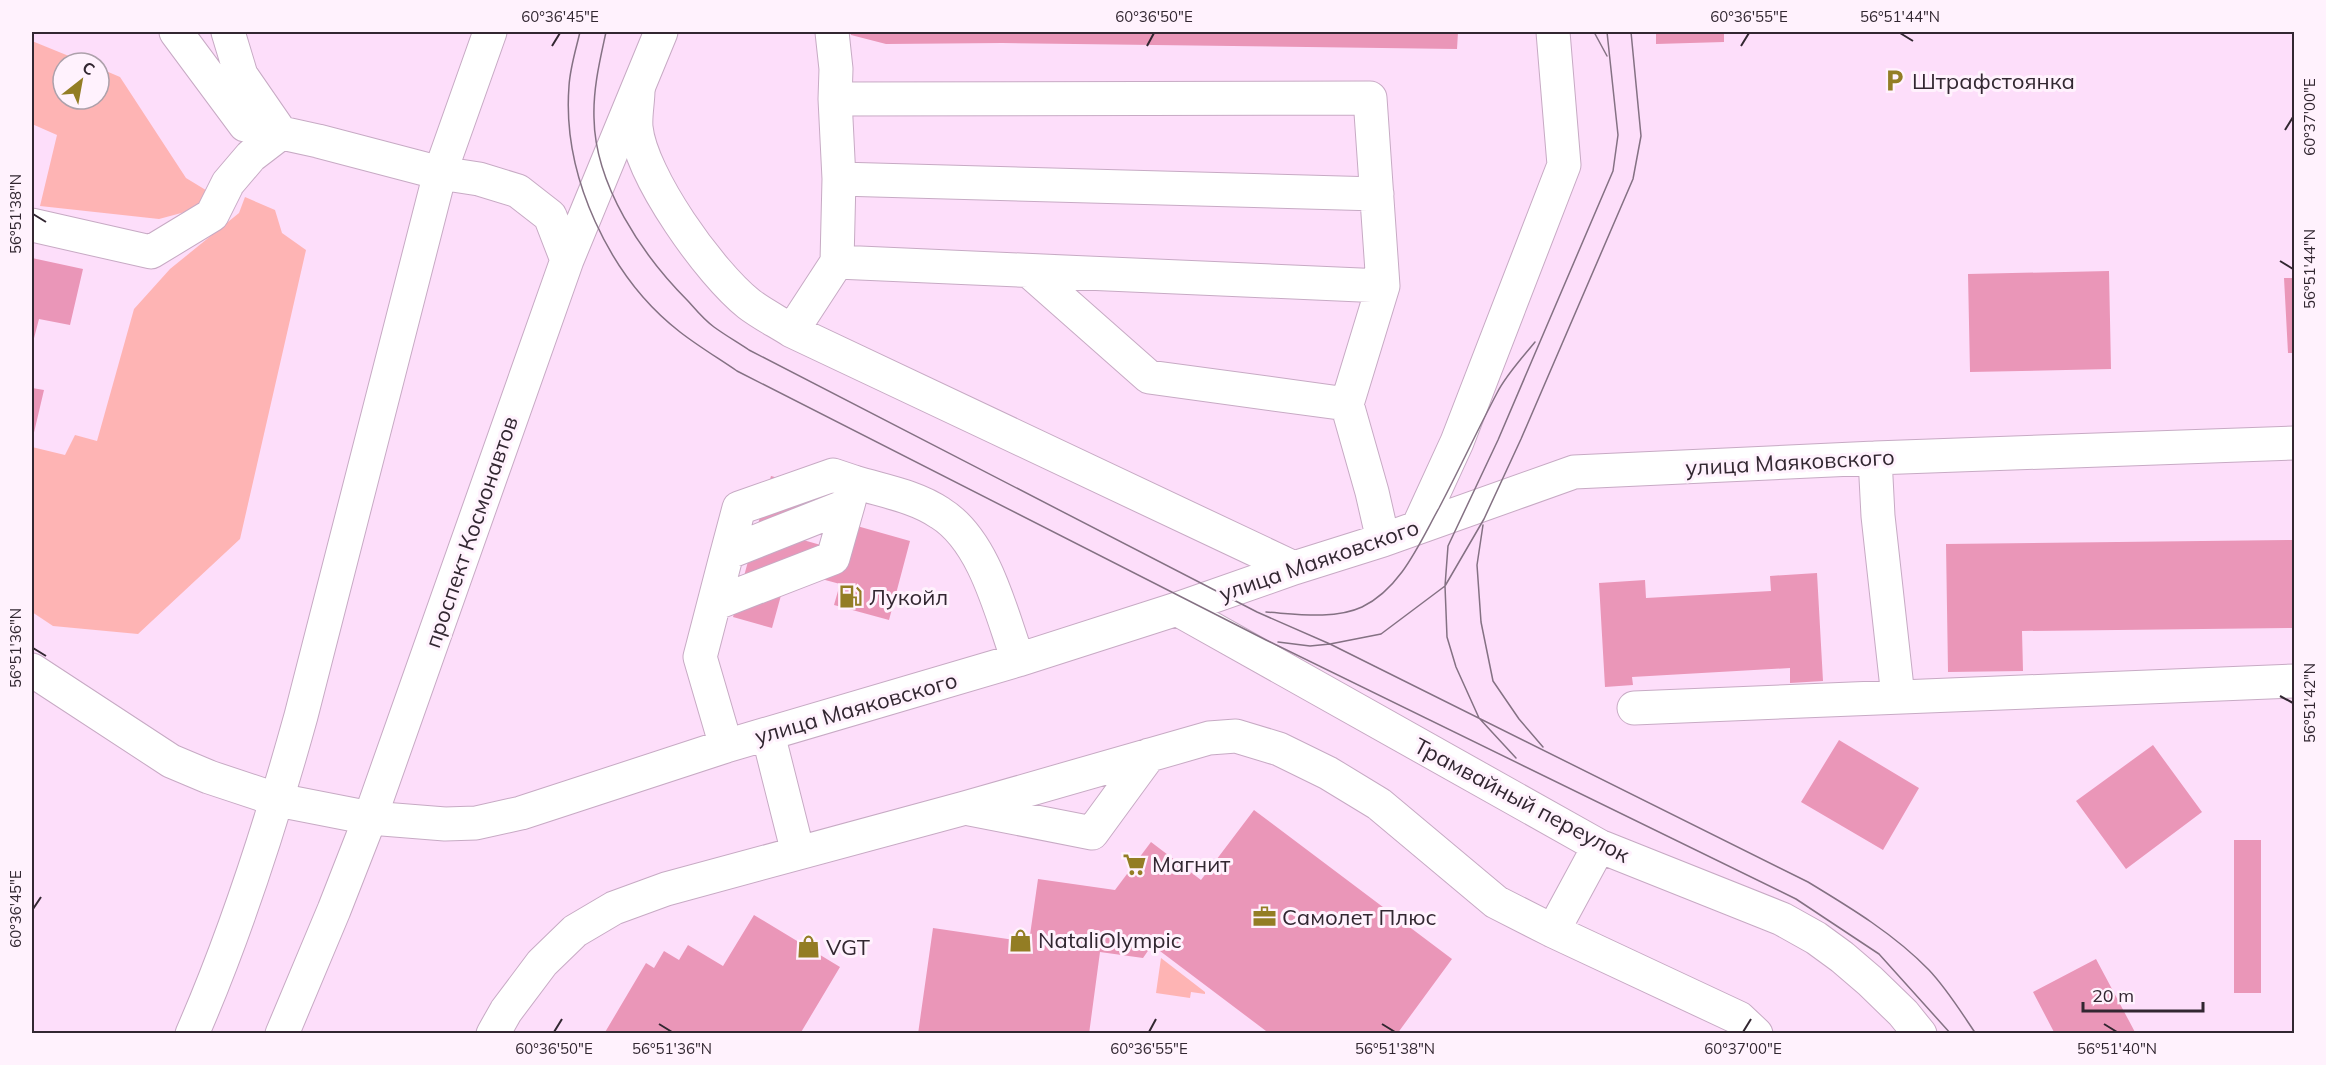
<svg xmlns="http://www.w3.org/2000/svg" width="2326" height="1065" font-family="Mulish,sans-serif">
<rect width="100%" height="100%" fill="#fddefa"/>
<!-- green -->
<path fill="#feb4b4" d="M32,41L86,63H63V99H99V68L120,77L186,178L209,192L200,208L159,219L40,206L57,135L32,124Z
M245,197L275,210L282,233L306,250L240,539L138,634L53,626L32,612V447L65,455L75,435L97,441L134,309L170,269L239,213Z
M1161,958L1205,992V994L1191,992L1190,998L1156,993Z"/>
<!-- building -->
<path fill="#ea96b8" d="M850,32H1458L1457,49L1002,43L886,44L851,35Z
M1656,32H1724V42L1656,44Z
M32,258L83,269L70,325L39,319L32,346Z
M2109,271L2111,369L1970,372L1968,274Z
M2284,278H2294V353H2288Z
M32,388L44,390L32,441Z
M771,476L810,487L796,538L849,553L857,526L910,541L889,620L834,605L840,584L788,570L772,628L733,617Z
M2294,540V628L2022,631L2023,671L1948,672L1946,544Z
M1817,573L1823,681L1790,683V668L1632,677L1633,685L1605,687L1599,583L1645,580L1646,598L1771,591L1770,576Z
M1839,740L1919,788L1883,850L1801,802Z
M2153,745L2202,812L2126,869L2076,801Z
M1254,810L1452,959L1397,1034H1270L1152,945L1143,958L1100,952L1089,1034H918L933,928L1029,942L1038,879L1115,890L1151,842L1201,880Z
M2234,840H2261V993H2234Z
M754,915L840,967L800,1034H604L646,963L654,968L664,951L679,960L688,945L723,966Z
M2096,959L2136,1034H2055L2033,992Z"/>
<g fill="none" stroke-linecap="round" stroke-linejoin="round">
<defs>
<path id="minor" d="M176,32L245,125L318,141L440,173
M228,32L241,75L281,133
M638,90C638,102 635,115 636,127C641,177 710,273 749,304C762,314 778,322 792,331L1294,568
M835,99L1370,98L1383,286L1347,404L1372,492L1383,540
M839,179L1377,194
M32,225L151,252L212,215L228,183L251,156L281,133
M837,262L1383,286
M1029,271L1149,377L1347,404
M792,331L837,262L839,179L835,99L836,69L832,32
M1875,458L1878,516L1898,697
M1418,527L1457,442L1564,165L1553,32
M727,553L739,508L833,475L854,482
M714,604L833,558L848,505
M1177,609L1599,846L1782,919L1816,938L1842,957L1870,981L1903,1013L1920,1034
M1634,708L2294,681
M768,734L798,853
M726,746L700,657L727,553L848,505L854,482C883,491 915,496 940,513C985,541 1001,613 1018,660
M970,809L1092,833L1149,755
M370,818L445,824L476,823L521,813L726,746L1018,660L1177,609L1294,568L1383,540L1574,472L1875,458L2294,443
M1599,846L1553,931L1739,1018L1756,1034
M493,1034L506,1011L542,963L575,931L614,908L666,889L965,808L1209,738L1236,736L1279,749L1328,773L1379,804L1496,902L1553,931"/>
<path id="major" d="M440,173L479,179L518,191L550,216L567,260
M32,670L171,761L209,777L278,800L370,818
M192,1034C237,931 271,824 301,716L440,173L490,32
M282,1034L334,910L370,818L567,260L661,32"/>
</defs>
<!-- minor casing -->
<use href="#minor" stroke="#c7aac4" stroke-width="35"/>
<!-- major casing -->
<use href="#major" stroke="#c7aac4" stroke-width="35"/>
<!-- minor -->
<use href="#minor" stroke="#fff" stroke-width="33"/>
<!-- major -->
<use href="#major" stroke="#fff" stroke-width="33"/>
<!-- tram -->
<path stroke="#847183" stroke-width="1.5" d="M580,32C576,49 570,68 569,86C562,175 609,277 680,332C698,346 718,358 737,371L1266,640L1796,899L1879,954L1951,1034
M606,32C600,60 593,88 594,118C595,185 642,255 688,301C696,310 704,320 714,327C725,335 737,342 749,350L1257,612L1330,644L1808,882C1851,908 1894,934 1929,970C1947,989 1961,1012 1976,1034
M1594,32L1607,56
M1483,525L1477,565L1481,622L1493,681L1519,719L1543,747
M1266,612C1296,614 1334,620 1362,607C1401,588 1419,544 1439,508C1459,470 1477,431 1497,393C1506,375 1522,358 1535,342
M1278,642L1310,646L1330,644L1381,634L1445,586L1484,519L1521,439L1633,179L1641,136L1631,32
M1516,758L1479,718L1456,667L1447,637L1445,586L1448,546L1498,440L1613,171L1618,135L1607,32"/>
</g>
<!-- ticks -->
<path fill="none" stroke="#322731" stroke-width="2" d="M1900,33L1913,41M552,46L560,33M1147,46L1154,33M1741,46L1749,33M2285,130L2293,117M33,214L46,222M2280,261L2293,269M33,648L46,656M2280,696L2293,703M33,909L41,897M659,1024L672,1032M1382,1024L1395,1032M2104,1024L2117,1032M554,1032L562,1019M1149,1032L1156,1019M1743,1032L1751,1019"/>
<!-- icons -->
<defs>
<symbol id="parking-bare" viewBox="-9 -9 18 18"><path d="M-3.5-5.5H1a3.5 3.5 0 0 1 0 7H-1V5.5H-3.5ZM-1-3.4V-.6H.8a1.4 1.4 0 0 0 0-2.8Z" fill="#937d24" stroke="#fff2fd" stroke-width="2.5" paint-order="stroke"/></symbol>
<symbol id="fuel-bare" viewBox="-9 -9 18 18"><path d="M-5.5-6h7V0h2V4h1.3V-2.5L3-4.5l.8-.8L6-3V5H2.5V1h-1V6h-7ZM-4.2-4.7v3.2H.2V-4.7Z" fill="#937d24" stroke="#fff2fd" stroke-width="2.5" paint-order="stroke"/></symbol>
<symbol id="supermarket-bare" viewBox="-9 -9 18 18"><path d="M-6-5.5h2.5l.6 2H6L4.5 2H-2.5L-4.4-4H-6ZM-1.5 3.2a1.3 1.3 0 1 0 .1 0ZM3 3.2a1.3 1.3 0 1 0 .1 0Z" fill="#937d24" stroke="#fff2fd" stroke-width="2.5" paint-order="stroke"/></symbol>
<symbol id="office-bare" viewBox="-9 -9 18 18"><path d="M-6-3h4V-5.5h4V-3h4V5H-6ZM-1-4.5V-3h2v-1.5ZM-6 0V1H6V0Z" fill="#937d24" stroke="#fff2fd" stroke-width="2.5" paint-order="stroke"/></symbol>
<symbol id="shop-bare" viewBox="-9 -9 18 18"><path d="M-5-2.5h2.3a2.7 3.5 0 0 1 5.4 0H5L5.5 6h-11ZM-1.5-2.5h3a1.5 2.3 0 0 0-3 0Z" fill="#937d24" stroke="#fff2fd" stroke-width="2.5" paint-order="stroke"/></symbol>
</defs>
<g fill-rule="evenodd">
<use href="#parking-bare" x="1878" y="64" width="33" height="33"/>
<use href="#fuel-bare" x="834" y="580" width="33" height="33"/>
<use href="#supermarket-bare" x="1118" y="848" width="33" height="33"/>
<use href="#office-bare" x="1248" y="900" width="33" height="33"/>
<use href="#shop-bare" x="1004" y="924" width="33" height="33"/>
<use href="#shop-bare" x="792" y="930" width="33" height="33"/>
</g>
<g text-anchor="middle" stroke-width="6" stroke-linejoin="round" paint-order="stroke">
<!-- poi labels -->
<g font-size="22" fill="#322731" stroke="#fff2fd" text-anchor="start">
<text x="1912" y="89">Штрафстоянка</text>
<text x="869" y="605">Лукойл</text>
<text x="1152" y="872">Магнит</text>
<text x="1282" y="925">Самолет Плюс</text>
<text x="1038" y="948">NataliOlympic</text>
<text x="826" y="955">VGT</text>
</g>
<!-- street labels -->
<g font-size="22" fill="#322731" stroke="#fff2fd">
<text transform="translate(1790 462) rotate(-3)" y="8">улица Маяковского</text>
<text transform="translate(471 532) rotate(-71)" y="8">проспект Космонавтов</text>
<text transform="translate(1319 560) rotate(-19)" y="8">улица Маяковского</text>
<text transform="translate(856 708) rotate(-16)" y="8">улица Маяковского</text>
<text transform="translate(1522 800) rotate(28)" y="8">Трамвайный переулок</text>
</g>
</g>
<!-- border -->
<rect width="2326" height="1065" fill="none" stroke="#fff2fd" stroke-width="66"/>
<!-- north arrow -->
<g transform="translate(81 81) rotate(31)"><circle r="28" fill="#fff2fd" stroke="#ada1ab" stroke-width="1.5"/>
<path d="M0-4.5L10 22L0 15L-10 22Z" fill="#937d24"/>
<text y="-9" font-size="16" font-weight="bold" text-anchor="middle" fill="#322731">С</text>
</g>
<!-- scale -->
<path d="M2083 1002v9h120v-9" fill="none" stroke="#322731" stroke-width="3"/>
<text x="2092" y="1002" font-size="18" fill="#322731" stroke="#fff2fd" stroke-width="4.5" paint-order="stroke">20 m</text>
<rect x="33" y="33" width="2260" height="999" fill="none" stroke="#322731" stroke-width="2"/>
<g font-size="15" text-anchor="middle" fill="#322731">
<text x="560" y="22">60°36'45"E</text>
<text x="1154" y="22">60°36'50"E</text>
<text x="1749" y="22">60°36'55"E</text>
<text x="1900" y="22">56°51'44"N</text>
<text transform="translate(2310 117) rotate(-90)" y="5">60°37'00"E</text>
<text transform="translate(16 214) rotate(-90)" y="5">56°51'38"N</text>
<text transform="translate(2310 269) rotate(-90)" y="5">56°51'44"N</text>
<text transform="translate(16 648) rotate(-90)" y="5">56°51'36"N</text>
<text transform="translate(2310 703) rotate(-90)" y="5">56°51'42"N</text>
<text transform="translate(16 909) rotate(-90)" y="5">60°36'45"E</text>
<text x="554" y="1054">60°36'50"E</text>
<text x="672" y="1054">56°51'36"N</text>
<text x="1149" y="1054">60°36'55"E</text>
<text x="1395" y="1054">56°51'38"N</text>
<text x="1743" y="1054">60°37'00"E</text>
<text x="2117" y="1054">56°51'40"N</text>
</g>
</svg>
